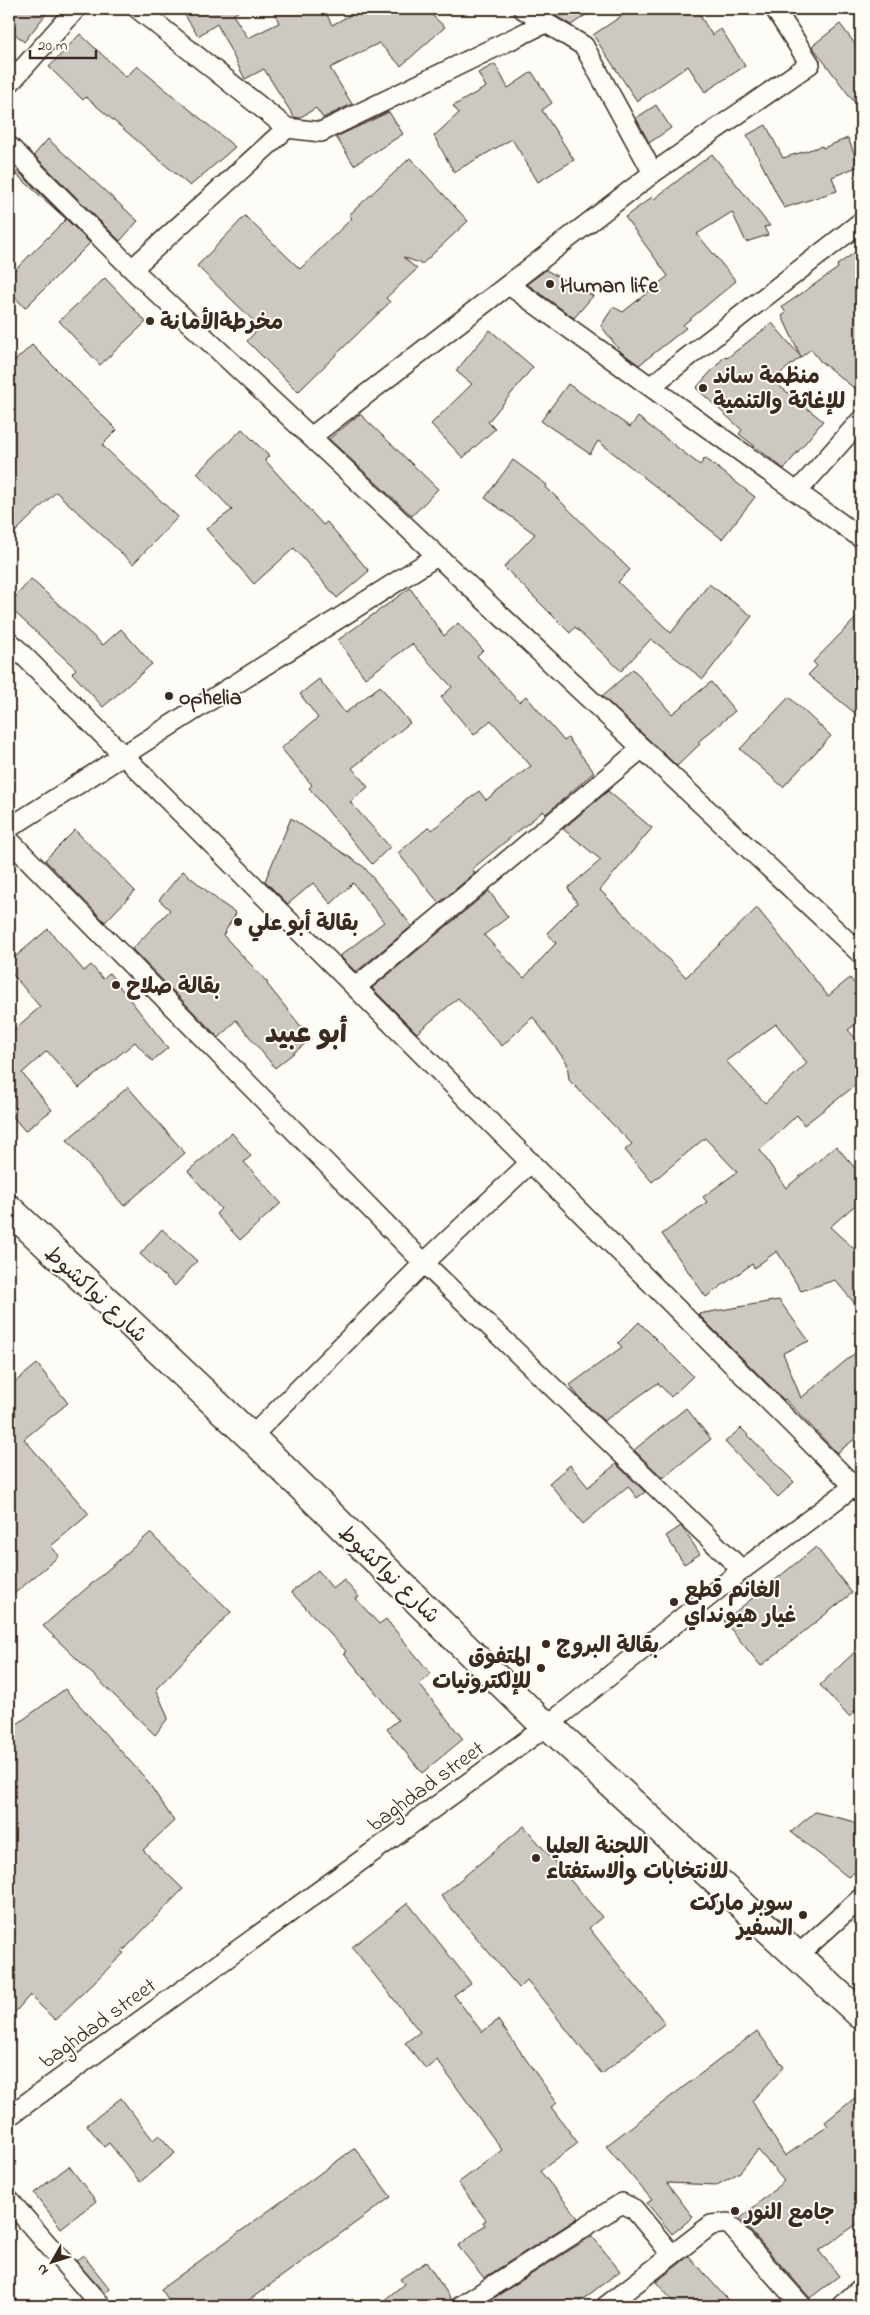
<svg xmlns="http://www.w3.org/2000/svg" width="870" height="2315" font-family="'Indie Flower','Playpen Sans Arabic',sans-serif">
<rect width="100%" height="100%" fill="#fdfcf7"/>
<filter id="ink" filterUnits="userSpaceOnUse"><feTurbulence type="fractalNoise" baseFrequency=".02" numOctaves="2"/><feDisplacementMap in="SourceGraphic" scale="10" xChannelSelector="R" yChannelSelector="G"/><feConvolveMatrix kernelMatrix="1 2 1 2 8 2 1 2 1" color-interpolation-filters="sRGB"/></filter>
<g filter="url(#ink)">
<!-- building -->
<path fill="#cdc8c2" stroke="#3b2a1e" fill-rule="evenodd" d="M9,9H50L24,42L9,28Z
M181,9H242L233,15L248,38L279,23L273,9H324L332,25L361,9H425L445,27L401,66L379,43L330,68L352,104L323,118L316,108L299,118L294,117L264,69L245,79L217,24L198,36Z
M544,9H595L571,25Z
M632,9H696L712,35L721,29L745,66L705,92L688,66L637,101L593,35Z
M840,24L861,52V111L812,46Z
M80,34L126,77L137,66L235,147L190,186L86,97L83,100L49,67Z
M495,64L508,88L532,72L552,103L542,110L574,160L538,182L512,139L454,172L434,136L459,113L453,106L486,87L478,73Z
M656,105L671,128L649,143L636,118Z
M389,112L403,134L354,165L336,137Z
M766,125L783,158L822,146L823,148L848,138L859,166L832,177L837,191L784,208L747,135Z
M48,139L138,221L120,241L34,155Z
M712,154L770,226L764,227L768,235L746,242L732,212L697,234L736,281L683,325L686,328L639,365L621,352L601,326L613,307L623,312L668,276L625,217L652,197L654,199Z
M410,158L468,221L422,264L403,257L417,269L386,298L390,302L298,392L247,341L260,327L197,266L245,216L300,269L352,218L349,215Z
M18,171L90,243L25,308L9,291V276L66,219L16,174Z
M861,248V378L854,388L820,361L811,349L801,357L782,316L786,313L782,307L838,268L837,265Z
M546,270L593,296L574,318L527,284Z
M105,278L146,322L100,365L59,321Z
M772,323L801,357L772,380L823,421L784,469L739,434L742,430L696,388L725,356L727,358Z
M490,330L533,367L488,422L495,429L463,458L431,424L472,384L456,371Z
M32,345L117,430L102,445L178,517L133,564L56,492L9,538V366Z
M568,384L630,427L638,417L700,465L705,458L755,497L722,539L598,441L590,454L541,421Z
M360,414L438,489L412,516L329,439Z
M242,429L269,456L265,460L323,525L327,522L369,571L337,598L294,548L254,584L206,529L232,510L197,473Z
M513,460L547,485L546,487L630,570L618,582L671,633L709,584L752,616L703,679L651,639L621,671L575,627L570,633L504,567L535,534L485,498Z
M31,579L103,645L121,629L152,664L103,707L72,673L76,669L9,607V604Z
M410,588L444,636L458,623L483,650L477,656L519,702L526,696L564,741L568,738L594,772L546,814L543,811L472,869L475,873L439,903L398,853L429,827L432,830L479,791L486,800L531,766L491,720L474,735L441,697L452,687L412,644L365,678L338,640Z
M861,613V718L808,675L817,666L813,662Z
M633,669L672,714L711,682L735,711L698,742L700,744L677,766L602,696Z
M319,679L345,713L380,686L410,723L352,768L368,787L350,802L390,847L372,864L309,788L312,785L281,748L318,718L300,694Z
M789,697L831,736L783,787L740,749Z
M608,791L652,828L600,890L686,977L757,908L828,996L850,978L861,992V1020L848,1030L861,1044V1081L804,1125L797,1115L760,1150L786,1188L836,1146L861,1175V1200L830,1227L861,1255V1311L835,1280L801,1291L777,1251L754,1268L752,1264L706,1297L662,1234L707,1202L703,1197L737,1172L705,1138L652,1182L625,1150L632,1144L569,1080L567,1063L533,1017L502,1046L458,998L417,1033L372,988L489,891L508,917L484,935L524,978L556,943L547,933L577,903L568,888L601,860L563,829ZM776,1024L807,1063L765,1103L726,1061Z
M291,818L364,867L412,926L356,972L340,956L384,922L353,883L331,904L313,883L288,904L265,881Z
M75,830L135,891L105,922L45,860Z
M183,871L220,902L236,913L223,935L268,983L267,984L311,1039L275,1068L236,1020L219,1038L132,949L170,910L159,900Z
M48,929L84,971L91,965L103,979L109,973L168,1048L152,1061L135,1042L79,1088L47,1051L22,1073L52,1110L25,1131L9,1112V1034L40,1007L9,970V962Z
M128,1087L185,1153L124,1206L67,1140Z
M232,1133L251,1156L244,1162L281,1203L240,1240L216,1214L221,1209L188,1171Z
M162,1229L197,1261L175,1286L140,1254Z
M779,1300L809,1341L783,1353L801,1398L861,1348V1434L837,1453L785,1399L784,1400L698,1314Z
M639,1322L693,1376L671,1397L658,1383L604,1421L579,1397L570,1385L622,1347L618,1343Z
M37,1364L68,1403L24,1439L89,1514L51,1546L59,1556L9,1598V1387Z
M686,1408L711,1439L663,1478L634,1450Z
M741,1428L794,1482L778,1497L725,1442Z
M616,1464L645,1492L637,1498L628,1486L583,1524L549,1483L570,1465L588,1487Z
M681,1526L700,1554L684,1564L666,1536Z
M150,1533L231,1612L156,1689L168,1718L155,1735L43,1626Z
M816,1547L852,1593L761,1666L724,1621Z
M318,1570L333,1589L344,1580L359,1597L356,1599L379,1624L386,1619L431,1674L419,1684L463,1739L422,1773L387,1729L398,1720L344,1653L346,1651L291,1592Z
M861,1646V1705L849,1717L820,1685Z
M65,1689L146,1779L174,1821L143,1850L183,1889L122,1952L124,1953L55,2020L30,1995L9,2019V1730Z
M815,1812L852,1821L861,1833V1868L848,1877L791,1832Z
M524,1826L602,1917L589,1928L665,2023L602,2074L527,1980L519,1988L441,1896Z
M408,1903L471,1983L454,1995L482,2032L498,2020L557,2103L551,2107L578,2143L540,2171L578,2218L484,2278L458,2246L485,2225L483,2222L486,2220L458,2183L502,2150L437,2060L426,2069L405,2043L420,2032L352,1947Z
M757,2031L784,2067L752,2101L785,2156L828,2126L825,2122L861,2093V2221L819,2251L839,2276L810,2298L740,2219L784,2181L758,2150L740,2172L717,2185L667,2183L693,2217L672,2234L647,2203L652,2200L606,2146Z
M121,2098L153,2140L159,2135L175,2153L140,2182L109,2143L104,2147L87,2125Z
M355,2148L391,2197L241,2306H173L161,2289Z
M69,2166L96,2201L61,2228L34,2193Z
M592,2236L620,2271L574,2306H481Z
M83,2255L110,2289L105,2294L76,2261Z
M689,2256L733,2306H677L656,2282Z
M426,2262L452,2300L450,2306H377L404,2284L400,2279Z"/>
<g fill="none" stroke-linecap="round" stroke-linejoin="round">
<defs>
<path id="street" d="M138,9L287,128L321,132L545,23
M523,9L584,46L653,173
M9,84L76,9
M9,146L132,269L861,954
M132,269L287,128
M509,285L861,538
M651,386L861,222
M311,437L653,173L810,64L775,9
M797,492L861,420
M9,641L861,1493
M9,828L437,556
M9,840L424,1263L742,1570
M356,987L641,749
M251,1437L424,1263L531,1162
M798,1955L861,1898
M9,2116L548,1725L742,1570L861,1481
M9,2200L101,2306
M461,2306L622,2203L634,2209L672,2255
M606,2306L711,2225L728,2223L802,2306
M841,2306L861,2288"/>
<path id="secondary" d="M9,1209L251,1437L537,1718L548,1725L861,2015"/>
</defs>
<!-- street casing -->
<use href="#street" stroke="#3b2a1e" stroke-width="22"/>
<!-- secondary casing -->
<use href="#secondary" stroke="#3b2a1e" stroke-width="31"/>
<!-- street -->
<use href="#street" stroke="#fdfcf7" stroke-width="19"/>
<!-- secondary -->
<use href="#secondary" stroke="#fdfcf7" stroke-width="28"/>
</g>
</g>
<!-- markers -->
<g fill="#3b2a1e" stroke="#fdfcf7" stroke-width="2">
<circle cx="550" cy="284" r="5"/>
<circle cx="150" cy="321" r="5"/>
<circle cx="703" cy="388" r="5"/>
<circle cx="169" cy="696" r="5"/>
<circle cx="238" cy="922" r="5"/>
<circle cx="116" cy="985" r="5"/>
<circle cx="674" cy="1602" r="5"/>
<circle cx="546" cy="1644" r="5"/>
<circle cx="541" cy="1668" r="5"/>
<circle cx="536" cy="1858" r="5"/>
<circle cx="803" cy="1915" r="5"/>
<circle cx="735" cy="2211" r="5"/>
</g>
<g text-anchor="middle" stroke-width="4" stroke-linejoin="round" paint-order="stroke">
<!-- poi labels -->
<g font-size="22" font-weight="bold" fill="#3b2a1e" stroke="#fdfcf7" text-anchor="start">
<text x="560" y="292">Human life</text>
<text x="160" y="329">مخرطةالأمانة</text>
<text x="713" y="383">منظمة ساند<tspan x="713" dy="25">للإغاثة والتنمية</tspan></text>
<text x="179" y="704">ophelia</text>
<text x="248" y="930">بقالة أبو علي</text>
<text x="126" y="993">بقالة صلاح</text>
<text x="684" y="1597">الغانم قطع<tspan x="684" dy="25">غيار هيونداي</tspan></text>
<text x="556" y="1652">بقالة البروج</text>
<text x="531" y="1663" text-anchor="end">المتفوق<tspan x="531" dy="25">للإلكترونيات</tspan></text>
<text x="546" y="1853">اللجنة العليا<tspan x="546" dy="25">للانتخابات والاستفتاء</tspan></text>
<text x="793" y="1910" text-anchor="end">سوبر ماركت<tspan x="793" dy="25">السفير</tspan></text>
<text x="745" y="2219">جامع النور</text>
</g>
<!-- street labels -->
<g font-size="22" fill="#3b2a1e" stroke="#fdfcf7">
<text transform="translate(97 1293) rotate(43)" y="8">شارع نواكشوط</text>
<text transform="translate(390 1573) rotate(44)" y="8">شارع نواكشوط</text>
<text transform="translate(425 1785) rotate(-36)" y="8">baghdad street</text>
<text transform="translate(97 2022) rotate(-36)" y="8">baghdad street</text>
</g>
<!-- district labels -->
<g font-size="28" font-weight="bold" fill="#3b2a1e" stroke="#fdfcf7">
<text x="306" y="1042">أبو عبيد</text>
</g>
</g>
<!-- margin -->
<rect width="870" height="2315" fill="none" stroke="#fdfcf7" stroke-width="30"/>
<rect x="15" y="15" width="840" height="2285" fill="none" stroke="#3b2a1e" stroke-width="2" filter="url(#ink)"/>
<!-- north arrow -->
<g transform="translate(52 2262) rotate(231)" stroke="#fdfcf7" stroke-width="4" paint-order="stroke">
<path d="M0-4L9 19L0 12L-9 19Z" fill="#3b2a1e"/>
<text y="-8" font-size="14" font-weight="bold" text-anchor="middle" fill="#3b2a1e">N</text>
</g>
<!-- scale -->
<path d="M30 50v8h66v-8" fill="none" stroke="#3b2a1e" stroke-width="2.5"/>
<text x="38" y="50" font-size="15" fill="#3b2a1e" stroke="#fdfcf7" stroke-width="4" paint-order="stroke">20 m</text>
</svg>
